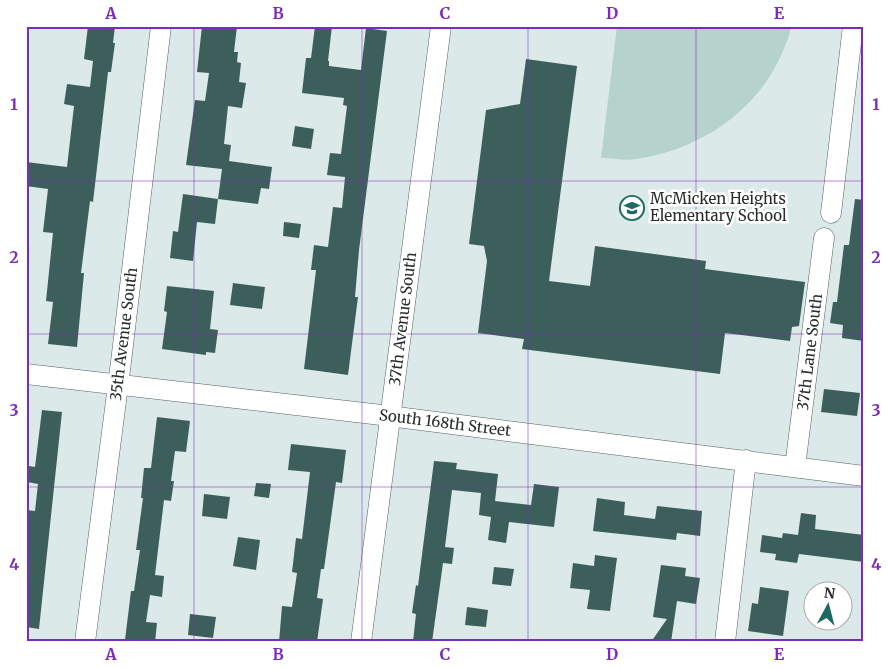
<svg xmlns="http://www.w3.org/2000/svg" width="890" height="668" font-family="Merriweather,serif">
<rect width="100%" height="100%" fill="#dbeae8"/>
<!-- green -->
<path fill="#b5d2cd" d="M617,26H791C790,35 786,43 783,51C758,111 699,150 636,159C625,161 612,158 601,158Z"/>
<!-- building -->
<path fill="#3d5f5b" d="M88,26H115L113,43H115L111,72H108L93,202L90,201L81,273H84L77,347L48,344L53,302L46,301L53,233L43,232L48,189L26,186V162L67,167L74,106L64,104L67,84L90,87L93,61L84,59Z
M202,26H237L234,52H238L237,62L241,63L239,82L246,83L242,108L228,106L224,144L231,145L229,161L272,167L269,189L261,188L258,204L218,199L215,224L197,222L193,261L170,258L173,231L178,232L183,194L218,199L222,169L186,165L195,100L205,101L209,73L197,72Z
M315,26H332L328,61H329V66L361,70L366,28L387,31L359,250L355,297H358L348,375L304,369L316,270H311L314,245L328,247L333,207L342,208L345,177L327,175L330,153L341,154L347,106L343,105L344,98L302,93L306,58H311Z
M526,59L577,66L549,281L590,286L595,246L706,261L705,269L805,282L799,326L792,327L790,341L725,333L720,374L522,349L524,339L478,333L487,261L484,246L469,244L486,110L520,104Z
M295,126L314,129L311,149L292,146Z
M855,199L864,200V341L842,338L843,325L830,323L833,302H837L844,245H849Z
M284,222L301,224L299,238L283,236Z
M233,283L265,287L262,309L230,305Z
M167,286L214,291L210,329L218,330L215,353L206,352V355L162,349L167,312L164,311Z
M824,389L860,393L857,416L821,412Z
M42,410L62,412L39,629L26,627V510L35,511L38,484L27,482L29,466L35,467Z
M157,417L190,421L186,452L175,451L171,481H174L171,501L164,500L155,575L164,576L162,597L150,595L146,622L157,623L155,642H141L125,640L131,591H134L140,550H136L143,498H141L144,468H151Z
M291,444L346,450L342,483L336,482L324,569H321L317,598L323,599L317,642H279L282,606L292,607L297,573L292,572L296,538L302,539L310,472L288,470Z
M434,461L457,463L456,469L498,474L495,501L531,505L534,484L559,487L554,527L509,522L506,543L488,540L491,517L479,515L481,493L452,490L445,547L454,548L452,564L443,563L432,642H413L416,614L412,613L416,585L418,586Z
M256,483L271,484L269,498L254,496Z
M204,494L230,497L227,519L202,516Z
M597,498L625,502L624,515L655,519L657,506L702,511L700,536L677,533L676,540L593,531Z
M801,513L816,515L815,529L864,535V562L799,554L797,563L775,560L776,554L760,552L762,535L782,538L783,533L798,535Z
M238,537L260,540L256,570L233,566Z
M595,555L617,558L610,611L587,609L590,590L570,588L573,563L594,566Z
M661,565L686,568L685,576L700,578L696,604L677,601L671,642H651L667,619L653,617Z
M494,567L514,569L511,586L492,584Z
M760,587L789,591L783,636L748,631L752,603L758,604Z
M467,607L488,610L486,627L465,625Z
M190,614L216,617L213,638L188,635Z"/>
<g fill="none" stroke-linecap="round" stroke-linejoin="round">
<defs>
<path id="minor" d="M831,213L853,26
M26,374L373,414L864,476
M795,467L824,238
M85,642L121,362L161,26
M361,642L441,26
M725,642L746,460"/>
</defs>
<!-- minor casing -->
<use href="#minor" stroke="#53615f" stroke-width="21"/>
<!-- minor -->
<use href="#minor" stroke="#fff" stroke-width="20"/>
</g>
<!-- grid -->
<path fill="none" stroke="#7b2cbf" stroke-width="1" stroke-opacity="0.55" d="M194,26V642M362,26V642M528,26V642M696,26V642M26,181H864M26,334H864M26,487H864"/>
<!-- icons -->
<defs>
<symbol id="school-ring" viewBox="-11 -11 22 22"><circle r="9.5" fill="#fff" stroke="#1f6961" stroke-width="1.5"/><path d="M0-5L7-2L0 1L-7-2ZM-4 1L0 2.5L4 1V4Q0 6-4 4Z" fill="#1f6961"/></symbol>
</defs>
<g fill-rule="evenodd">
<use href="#school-ring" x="618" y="194" width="28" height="28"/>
</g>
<g text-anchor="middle" stroke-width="5" stroke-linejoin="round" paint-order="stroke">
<!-- poi labels -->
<g font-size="15" fill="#282e2d" stroke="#fff" text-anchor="start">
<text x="650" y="204">McMicken Heights<tspan x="650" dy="17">Elementary School</tspan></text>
</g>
<!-- street labels -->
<g font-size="15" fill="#282e2d" stroke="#fff">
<text transform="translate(403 319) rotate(-83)" y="5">37th Avenue South</text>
<text transform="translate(124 334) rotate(-83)" y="5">35th Avenue South</text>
<text transform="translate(810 352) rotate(-83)" y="5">37th Lane South</text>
<text transform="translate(445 423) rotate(7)" y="5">South 168th Street</text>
</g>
</g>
<!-- border -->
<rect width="890" height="668" fill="none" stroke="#ffffff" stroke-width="55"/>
<!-- north arrow -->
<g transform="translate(828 606) rotate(7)"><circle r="24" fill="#ffffff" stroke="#a9abab"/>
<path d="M0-4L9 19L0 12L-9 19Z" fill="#1f6961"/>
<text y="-8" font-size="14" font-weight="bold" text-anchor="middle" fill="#282e2d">N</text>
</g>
<rect x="28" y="28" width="834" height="612" fill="none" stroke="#7b2cbf" stroke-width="2"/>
<g font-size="16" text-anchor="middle" font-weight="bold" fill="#7b2cbf">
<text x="111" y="19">A</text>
<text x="278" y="19">B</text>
<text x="445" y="19">C</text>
<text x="612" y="19">D</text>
<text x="779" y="19">E</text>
<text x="14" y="110">1</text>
<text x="876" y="110">1</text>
<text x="14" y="263">2</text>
<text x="876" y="263">2</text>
<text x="14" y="416">3</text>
<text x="876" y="416">3</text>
<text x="14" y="570">4</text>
<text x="876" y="570">4</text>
<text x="111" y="660">A</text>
<text x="278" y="660">B</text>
<text x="445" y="660">C</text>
<text x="612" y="660">D</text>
<text x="779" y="660">E</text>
</g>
</svg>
